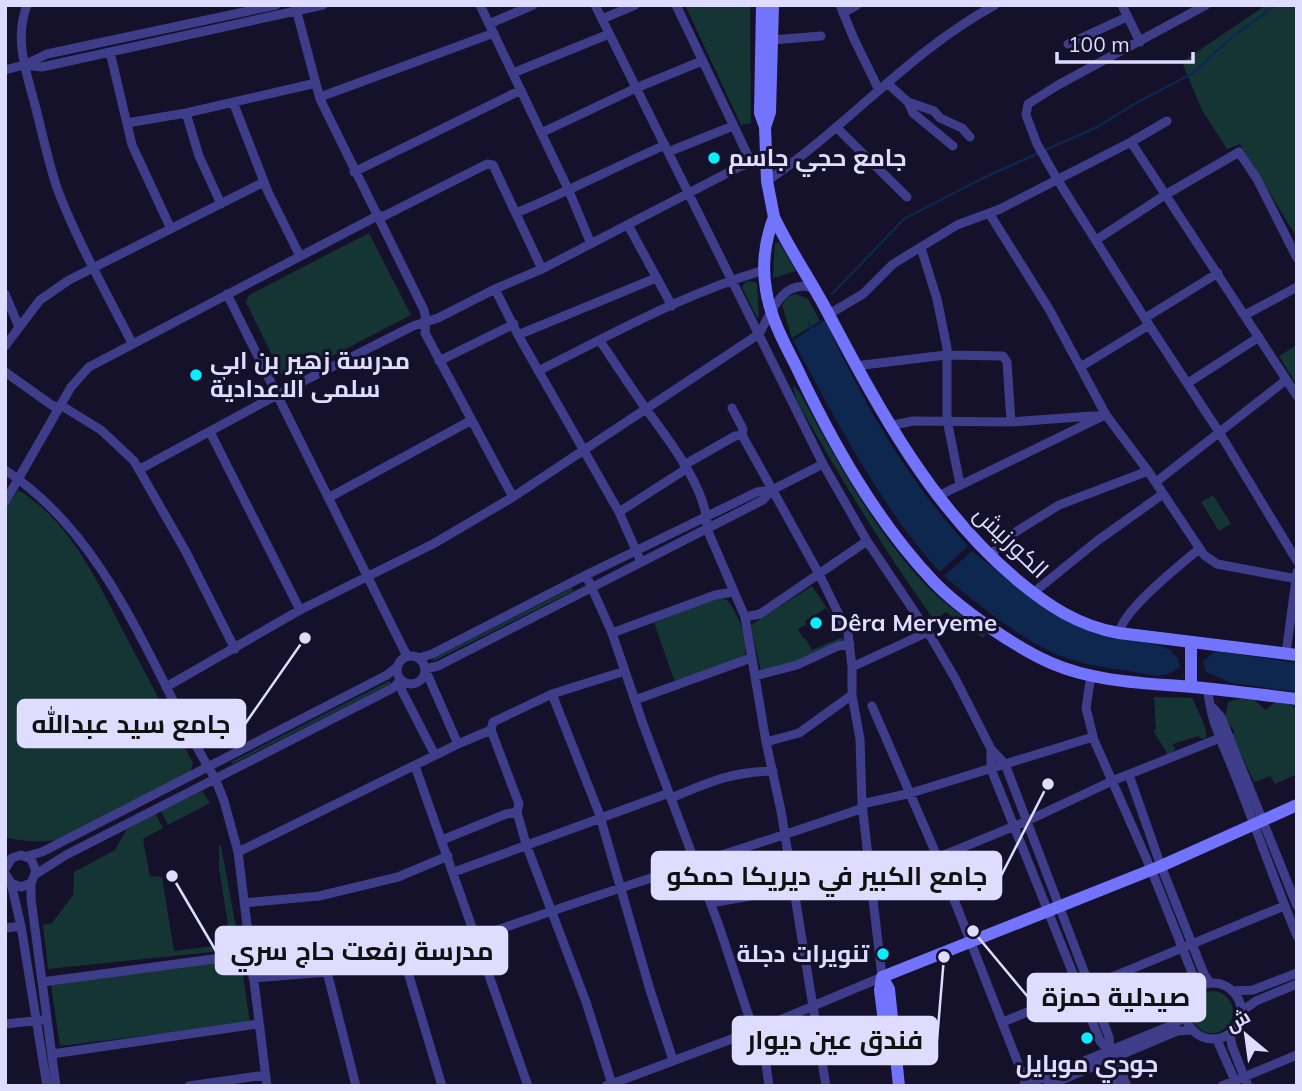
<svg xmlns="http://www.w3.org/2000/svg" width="1302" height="1091" font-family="Mulish,Cairo,sans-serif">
<rect width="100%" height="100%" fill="#15112b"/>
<!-- green -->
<path fill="#143533" d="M685,5H750L751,123L741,125Z
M1266,5H1297V238L1240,144L1227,149L1202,110L1182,62Z
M369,233L411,315L311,367L306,359L281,374L246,302L249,295Z
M779,242L796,271L773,278L775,243Z
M746,281L756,282L757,287L759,316L757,318L742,287Z
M796,294L808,299L820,321L792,338L782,305L788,297Z
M1297,345V385L1279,356Z
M793,387H795L800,393C835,458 873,529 924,583C942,603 965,617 986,634L983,638L946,612L934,620C884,550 839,476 797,401Z
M18,490C74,523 101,590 130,644C151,684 172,723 193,763L190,772L62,839C43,843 24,842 5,837V510Z
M1213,495L1231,524L1219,531L1201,502Z
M812,586L839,626L826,608L805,621L807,624L798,629L803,638H805L812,650L840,638L845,639L799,661L761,672L751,625Z
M572,588L573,591L434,661L433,659Z
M716,598L727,600C738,613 750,641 744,658L676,685L654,623Z
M389,681L391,684L232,764L231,762Z
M1154,697L1192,698L1204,724L1207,737L1202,739L1198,736L1173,744L1175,750L1168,755L1153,730L1156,729Z
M1245,697L1253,699L1266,710L1275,702L1288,703L1297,709V774L1275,784L1270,776L1254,782L1232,735L1235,732L1225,719L1228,702Z
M202,791L210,803L168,825L161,811Z
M155,813L163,828L143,839L150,876L162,877L174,951L231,944L219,868V845L221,846L240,949L48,969L43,925L52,923L73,895L74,872L115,850L126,830Z
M216,961H241L250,1023L60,1046L51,985Z
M1191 1012a21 21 0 1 1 42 0a21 21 0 1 1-42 0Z"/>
<!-- water -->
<path fill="#0d274e" d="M825,320C862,401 908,481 968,546L940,572C881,508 834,417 793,340Z
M972,551L1049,612L1079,627L1161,646L1172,651V654L1178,658L1180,667C1161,681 1151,675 1129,671C1103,667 1075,664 1050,651C1013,633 976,603 944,576Z
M1216,651L1297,663V692L1232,683L1206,672L1203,661Z"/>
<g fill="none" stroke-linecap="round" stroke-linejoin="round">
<!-- stream -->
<path stroke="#0d274e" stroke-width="2.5" d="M832,294L904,219L983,178L1097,127L1138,102L1193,73L1230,39L1276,5
M808,321L812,330"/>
<!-- street -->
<path stroke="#3d3d8a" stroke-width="9" d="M27,5C14,39 26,71 35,105C42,132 48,161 57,188C77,241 106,292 132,343
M295,5L320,99L424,310L426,321L425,333L513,497
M480,5L569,191L591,244
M595,5L823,464L867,541L928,632L956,680L991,749L1005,764L1109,1037C1109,1055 1111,1070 1118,1086
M676,5L751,162
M840,5L854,39L879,90
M1122,5L1140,42
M1206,5L1058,85L1028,104L1026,115L1037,144L1057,179L1149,325L1219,432L1297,561
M843,13L857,5
M602,19L635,5
M489,24L533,5
M772,40L821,36
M1068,44L1127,17
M110,52L132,145L171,229
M24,65L42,67L323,5
M5,70L24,65L47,54L276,5
M513,73L609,34
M887,83L908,102L934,111L940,118L962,128L970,137
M320,97L494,33
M233,102L268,192L300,256
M908,102L913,113L953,146
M127,123L186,113
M836,127L907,197
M541,133L636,88L702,61
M1131,142L1297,396
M668,152L733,126
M354,172L521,90
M767,181C847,127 910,51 995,5
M221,204L199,156L186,113L316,83
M516,213C567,192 615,167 665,145
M989,213L1049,309L1106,415L1148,471L1204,555L1217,564L1297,579
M380,218L487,164L493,165L542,269
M628,225L672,306
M1096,240L1165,195L1239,152L1257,179L1297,258
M921,248L937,299L947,348V420L960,484
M495,289L518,335L619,512L641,562
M5,294L19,327
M227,294L407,656
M829,314L863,294L893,264L957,225L1000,209L1131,142L1167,121
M1245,315L1297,287
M1145,318L1218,273
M518,335L656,278
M600,341C615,363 630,386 646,409C668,439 709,491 707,529L745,617L766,742L781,811L826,1086
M5,346L40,300L69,280L264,182
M439,361L514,324
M855,366L946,355L1003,356L1007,362L1011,422
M1082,366L1149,325
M538,371C611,335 685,293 764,270
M5,372L53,406H62L101,430L134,461L186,552L235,649
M1188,383L1259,337
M889,426L913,421L1011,422L1106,415
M210,432L300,610
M684,465L735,436L742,435
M140,469L290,388L413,326L438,318L495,289L542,269L739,167L766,158
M5,470C91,526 134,624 179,712C190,734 201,757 215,778L224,801L238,852L267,1086
M1156,482L1286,380
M938,496L1103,416
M328,498L470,421
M5,502L71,387L89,367L379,215
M619,512L686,469
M989,556L1014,533L1059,505L1148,471
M586,575L612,633L643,724L719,926L753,1029
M1033,593L1097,541L1163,494
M745,617L760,614L867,541
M612,633L715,595L733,592
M1119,633C1123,610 1180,565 1199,549
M1286,653L1297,572
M397 670a14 14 0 1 1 28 0a14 14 0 1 1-28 0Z
M418,658L432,654L586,575L757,492L772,490L823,464
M852,667L928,632
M1091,675L1086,708L1094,740L1151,869L1182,947L1194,978L1193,992
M755,676L797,665L838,646L850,644
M166,687L300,610L433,544L513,497L759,334C772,312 782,278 814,288
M1208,688C1209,719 1224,746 1235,775C1256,828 1275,883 1297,936
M552,694L599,813L650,990L673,1060
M635,700L751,658
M872,706L937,856L1027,1086
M1213,708L1221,717L1297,906
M491,730L519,804L517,812L526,844L586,1002L612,1084
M766,742L799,733L852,695
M458,744L425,669L438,666L763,500L772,490
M991,749V769L1100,1041L1109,1051
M415,766L528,1086
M1129,775L1161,866L1204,974L1210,983
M671,798C710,782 730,772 773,771
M862,804L911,793L1093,737
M442,840L506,814L517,812
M238,852L458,744L491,730L493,722L552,694L625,671
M27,856L42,852L387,675L397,667
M5,869L12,858L21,855L31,859L36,871L31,883L21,887L11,883L5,873
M454,872L669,793
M36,874L66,855L393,688L401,680L402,691L435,755
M11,883L21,926L47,1086
M31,883V899L56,1086
M244,903L319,896L398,877L448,856
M711,903L756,895L871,885L1027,821L1112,781L1220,738
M5,928L21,926
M476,938C604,890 735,853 863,808
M404,959L442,1086
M327,972L356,1086
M253,978L327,972L404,959L475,932
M42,982L251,954
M1185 1011a28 28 0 1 1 56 0a28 28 0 1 1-56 0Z
M1232,991L1253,990L1297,973
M1242,1011L1256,1001L1297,984
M1003,1022L1284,906
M5,1024L42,1020
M761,1028L769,1086
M1230,1034L1232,1046L1248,1086
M1217,1040L1236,1083
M52,1054L258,1024
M1112,1060L1118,1064L1127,1086
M189,1086L265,1075
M606,1086L761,1028L882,977L862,804L860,739L852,695V667L848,633L819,574L742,435L743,429L732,408
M1023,1086L1175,1024L1185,1016
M1047,1086L1177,1031L1192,1030
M1222,1086L1297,1055"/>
<!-- secondary -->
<path stroke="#7374fe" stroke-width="12" d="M762,5L760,113L765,127L767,181L774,217C790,251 812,282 829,315C880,411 932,508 1016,579C1047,605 1078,626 1119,633L1297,655
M765,127L770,112L773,5
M774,217C765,240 762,266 766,290C770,316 783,341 795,364C831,440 875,520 934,582C961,610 1015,647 1051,663C1094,682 1145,683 1192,687C1227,690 1262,695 1297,699
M1191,642V687
M882,977L1161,866L1297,805
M882,977L889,989L899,1086
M882,977L880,990L886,1038"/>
</g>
<!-- markers -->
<g fill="#09edfd" stroke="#15112b" stroke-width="2.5">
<circle cx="714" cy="158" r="7"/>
<circle cx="196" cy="375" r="7"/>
<circle cx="816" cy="623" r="7"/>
<circle cx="883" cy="954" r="7"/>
<circle cx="1087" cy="1038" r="7"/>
</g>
<g text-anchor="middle" stroke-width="6" stroke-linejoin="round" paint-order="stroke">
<!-- poi labels -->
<g font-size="24" font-weight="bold" fill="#dedcff" stroke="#15112b" text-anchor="start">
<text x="728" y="166">جامع حجي جاسم</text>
<text x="210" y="369">مدرسة زهير بن ابي<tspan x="210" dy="28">سلمى الاعدادية</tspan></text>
<text x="830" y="631">Dêra Meryeme</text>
<text x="869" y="962" text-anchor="end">تنويرات دجلة</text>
<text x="1087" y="1072" text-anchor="middle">جودي موبايل</text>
</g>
<!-- street labels -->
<g font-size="24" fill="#dedcff" stroke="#15112b">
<text transform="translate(1011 542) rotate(44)" y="8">الكورنيش</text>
</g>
</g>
<!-- callouts -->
<path fill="none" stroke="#dedcff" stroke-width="2.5" d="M305 638L245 724M1048 784L1001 876M172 876L216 951M973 931L1028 997M944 957L937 1040"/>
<g fill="#dedcff" stroke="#15112b" stroke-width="2.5">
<circle cx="305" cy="638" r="7"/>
<circle cx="1048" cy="784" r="7"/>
<circle cx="172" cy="876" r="7"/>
<circle cx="973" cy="931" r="7"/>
<circle cx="944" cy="957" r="7"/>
</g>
<g fill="#dedcff" stroke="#dedcff" stroke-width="2.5">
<rect x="18" y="700" width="227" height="47" rx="7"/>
<rect x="652" y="852" width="349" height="47" rx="7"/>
<rect x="216" y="927" width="291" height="47" rx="7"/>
<rect x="1028" y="974" width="177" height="47" rx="7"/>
<rect x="733" y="1017" width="204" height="47" rx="7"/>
</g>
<g font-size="26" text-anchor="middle" font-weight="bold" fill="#111">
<text x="131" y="733">جامع سيد عبدالله</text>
<text x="827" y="885">جامع الكبير في ديريكا حمكو</text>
<text x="362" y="960">مدرسة رفعت حاج سري</text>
<text x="1116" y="1006">صيدلية حمزة</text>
<text x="835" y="1049">فندق عين ديوار</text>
</g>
<!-- border -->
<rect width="1302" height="1091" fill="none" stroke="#dedcff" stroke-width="14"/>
<!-- north arrow -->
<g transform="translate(1246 1035) rotate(331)" stroke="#15112b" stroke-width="5" paint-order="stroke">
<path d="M0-5L12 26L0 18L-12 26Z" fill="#dedcff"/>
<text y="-10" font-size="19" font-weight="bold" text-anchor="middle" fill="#dedcff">ش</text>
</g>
<!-- scale -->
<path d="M1057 52v10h136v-10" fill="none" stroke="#dedcff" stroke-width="3.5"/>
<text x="1068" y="52" font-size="21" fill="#dedcff" stroke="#15112b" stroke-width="5" paint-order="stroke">100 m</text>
</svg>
